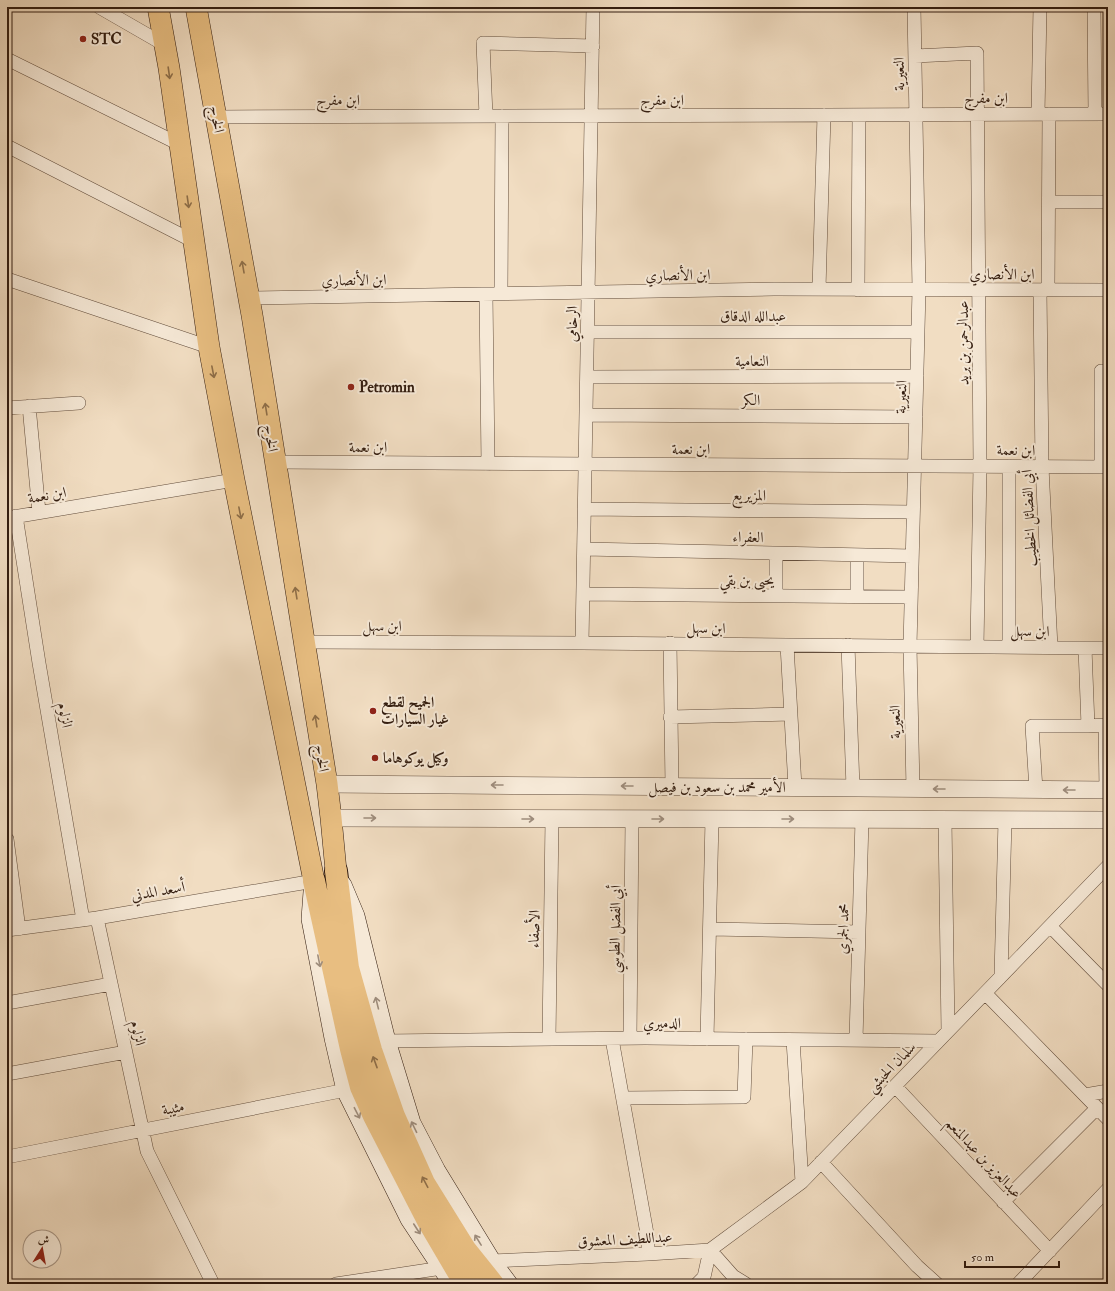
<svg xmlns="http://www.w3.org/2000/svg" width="1115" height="1291" font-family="'IM FELL Double Pica',Amiri,serif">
<rect width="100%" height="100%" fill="#f1ddc2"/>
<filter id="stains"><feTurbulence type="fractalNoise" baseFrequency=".005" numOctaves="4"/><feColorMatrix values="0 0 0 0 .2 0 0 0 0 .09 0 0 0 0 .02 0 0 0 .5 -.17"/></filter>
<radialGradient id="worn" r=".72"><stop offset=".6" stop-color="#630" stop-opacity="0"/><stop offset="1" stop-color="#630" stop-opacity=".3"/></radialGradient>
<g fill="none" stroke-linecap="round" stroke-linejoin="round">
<defs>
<path id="minor" d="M99,7L165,45
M1094,7L1095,114
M915,56L977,53L980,466L977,647
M7,59L179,144
M1038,114L1040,7
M486,116L483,43L593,46
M216,117L1108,114
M7,146L193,241
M1049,202H1108
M7,279L209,347
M819,289L824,115
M858,290L859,115
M1040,290L1042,467L1051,647
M1048,290L1049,114
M486,294L488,464
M501,294L502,116
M249,298L774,289L1108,290
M588,332H918
M587,377L917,376
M29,406L39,512
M7,408L79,403
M586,415L916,417
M275,462L1108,467
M1009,466V647
M1101,467V371H1108
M584,509L913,512
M16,516L39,663L83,920
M7,518L234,480
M584,549L912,556
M857,555V596
M583,594L911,597
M776,596V554
M303,642L582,643L1108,648
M582,643L593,7
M670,643L672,786
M787,645L795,787
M848,645L853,788
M670,717L791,714
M1088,726L1105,725L1106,790
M913,789L910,646L919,290L914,7
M1036,790L1032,726H1088L1085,648
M945,820L948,1031
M7,839L19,929
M97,918L147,1151L213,1284
M1050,926L1108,985
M710,929L859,932
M7,930L97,918L314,881
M1001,976L1005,820
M985,993L1108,1119
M7,1003L111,984
M630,1038L632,819
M549,1039L552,819
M612,1039L648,1239V1254
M707,1039L712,819
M793,1040L802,1182
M856,1040L862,819
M386,1041L645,1038L938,1041
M7,1074L126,1052
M895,1086L1050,1251
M1085,1095L1108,1091
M623,1098L744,1097L746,1039
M7,1157L346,1090
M821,1162L917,1266L937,1284
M1003,1202L1097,1108
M491,1261L648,1254L710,1250L733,1276L746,1284
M336,1284L442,1268
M697,1284L704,1277L710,1250L802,1182L1108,866
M1018,1284L1108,1189"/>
<path id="tertiary" d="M327,784L1108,790
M331,818L1108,820"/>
<path id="secondary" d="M342,885L355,916L386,1041L411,1123L436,1171L491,1261L508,1284
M313,892L311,919L334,1038L346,1090L410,1219L453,1284"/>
<path id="primary" d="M158,7L169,68L209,347L234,480L314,881
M196,7L252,315L327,784L331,818L336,871"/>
<path id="trunk" d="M336,871L348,968L371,1050L394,1116L424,1183L465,1249L493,1284
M314,881L351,1049L361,1087L374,1116L428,1221L458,1272L468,1284"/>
</defs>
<!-- minor casing -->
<use href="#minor" stroke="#624d3c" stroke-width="14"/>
<!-- tertiary casing -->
<use href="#tertiary" stroke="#624d3c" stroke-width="18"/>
<!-- secondary casing -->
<use href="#secondary" stroke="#331d10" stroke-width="20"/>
<!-- primary casing -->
<use href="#primary" stroke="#331d10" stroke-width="22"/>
<!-- trunk casing -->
<use href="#trunk" stroke="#331d10" stroke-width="24"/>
<!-- minor -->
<use href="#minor" stroke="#f6e9d7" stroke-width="13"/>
<!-- tertiary -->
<use href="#tertiary" stroke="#f6e9d7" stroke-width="17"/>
<!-- secondary -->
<use href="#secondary" stroke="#f6e9d7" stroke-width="19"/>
<!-- primary -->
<use href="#primary" stroke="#e8be81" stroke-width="21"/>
<!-- trunk -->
<use href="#trunk" stroke="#e8be81" stroke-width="22"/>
</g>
<!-- one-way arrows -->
<defs><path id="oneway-shaft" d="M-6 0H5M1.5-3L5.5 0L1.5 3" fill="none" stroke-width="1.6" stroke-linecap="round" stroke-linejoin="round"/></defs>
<g stroke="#8e6e48">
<use href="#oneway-shaft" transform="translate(169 73) rotate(82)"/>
<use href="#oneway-shaft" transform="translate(188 202) rotate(82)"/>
<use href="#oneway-shaft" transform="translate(243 267) rotate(-100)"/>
<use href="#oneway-shaft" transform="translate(213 372) rotate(79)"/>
<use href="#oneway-shaft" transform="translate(266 409) rotate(-99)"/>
<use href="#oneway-shaft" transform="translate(240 513) rotate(79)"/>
<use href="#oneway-shaft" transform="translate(296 593) rotate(-99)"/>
<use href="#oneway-shaft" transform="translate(316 721) rotate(-99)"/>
<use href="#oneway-shaft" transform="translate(375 1062) rotate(-110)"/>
<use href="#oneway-shaft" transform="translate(425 1182) rotate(-118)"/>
</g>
<g stroke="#9e8d7d">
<use href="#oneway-shaft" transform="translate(497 785) rotate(-180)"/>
<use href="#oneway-shaft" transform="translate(627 786) rotate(-180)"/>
<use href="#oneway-shaft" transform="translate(939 789) rotate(-180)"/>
<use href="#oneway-shaft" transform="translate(1069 790) rotate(-180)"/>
<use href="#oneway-shaft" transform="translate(370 818)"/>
<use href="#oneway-shaft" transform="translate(528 819)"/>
<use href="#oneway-shaft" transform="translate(658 819)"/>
<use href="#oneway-shaft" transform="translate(788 819)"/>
<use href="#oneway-shaft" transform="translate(319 961) rotate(79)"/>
<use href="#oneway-shaft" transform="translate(377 1003) rotate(-104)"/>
<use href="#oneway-shaft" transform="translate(357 1113) rotate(63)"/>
<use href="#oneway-shaft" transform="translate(414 1127) rotate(-116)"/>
<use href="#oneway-shaft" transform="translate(417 1229) rotate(57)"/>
<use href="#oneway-shaft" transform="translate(478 1240) rotate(-122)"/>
</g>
<!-- markers -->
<g fill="#8f2418" stroke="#f6e9d7" stroke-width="1.5">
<circle cx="83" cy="39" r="4"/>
<circle cx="351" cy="387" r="4"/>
<circle cx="373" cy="711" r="4"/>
<circle cx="375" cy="758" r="4"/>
</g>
<g text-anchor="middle" stroke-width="4" stroke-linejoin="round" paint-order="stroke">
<!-- poi labels -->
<g font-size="15" font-weight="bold" fill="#331d10" stroke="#f6e9d7" text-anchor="start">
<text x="91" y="44">STC</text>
<text x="359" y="392">Petromin</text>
<text x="381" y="707">الجميح لقطع<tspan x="381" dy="17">غيار السيارات</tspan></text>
<text x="383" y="763">وكيل يوكوهاما</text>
</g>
<!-- street labels -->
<g font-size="15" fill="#331d10" stroke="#f6e9d7">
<text transform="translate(899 74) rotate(-91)" y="5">النعيرية</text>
<text x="986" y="103">ابن مفرج</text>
<text x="338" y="105">ابن مفرج</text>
<text x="662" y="105">ابن مفرج</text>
<text transform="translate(217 119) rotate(80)" y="5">الخرج</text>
<text x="1002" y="279">ابن الأنصاري</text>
<text transform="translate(678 275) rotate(-1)" y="5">ابن الأنصاري</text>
<text transform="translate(354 280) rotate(-1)" y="5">ابن الأنصاري</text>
<text x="753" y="321">عبدالله الدقاق</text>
<text transform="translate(572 324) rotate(-89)" y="5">الرخامي</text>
<text transform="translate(963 343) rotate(-90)" y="5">عبدالرحمن بن بريد</text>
<text x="752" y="366">النعامية</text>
<text transform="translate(901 397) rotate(-88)" y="5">النعيرية</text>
<text x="751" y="405">الكر</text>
<text transform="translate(271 438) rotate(81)" y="5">الخرج</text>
<text x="368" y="452">ابن نعمة</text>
<text x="691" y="454">ابن نعمة</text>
<text transform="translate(1016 450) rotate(1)" y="5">ابن نعمة</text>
<text transform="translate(47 495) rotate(-10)" y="5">ابن نعمة</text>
<text transform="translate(749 495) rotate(1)" y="5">المزيريع</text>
<text transform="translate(1029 518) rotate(-93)" y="5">أبي الفضائل الخطيب</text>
<text transform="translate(748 537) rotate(1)" y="5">العفراء</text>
<text x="747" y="585">يحيى بن بقي</text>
<text x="382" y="631">ابن سهل</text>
<text transform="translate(706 628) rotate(1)" y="5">ابن سهل</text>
<text transform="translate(1030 631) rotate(1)" y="5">ابن سهل</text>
<text transform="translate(65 715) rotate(80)" y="5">الزلوم</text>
<text transform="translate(895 722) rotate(-91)" y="5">النعيرية</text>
<text transform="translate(322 758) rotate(81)" y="5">الخرج</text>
<text x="717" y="792">الأمير محمد بن سعود بن فيصل</text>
<text transform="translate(158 891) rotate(-10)" y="5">أسعد المدني</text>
<text transform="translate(534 929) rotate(-89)" y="5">الأصفاء</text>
<text transform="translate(615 929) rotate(-89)" y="5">أبي الفضل الطوسي</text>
<text transform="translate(843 929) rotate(-88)" y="5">محمد الجمري</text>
<text x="662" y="1028">الدميري</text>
<text transform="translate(138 1033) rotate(78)" y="5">الزلوم</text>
<text transform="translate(891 1067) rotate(-46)" y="5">سلمان الحبشي</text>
<text transform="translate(173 1108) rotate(-11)" y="5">مثيبة</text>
<text transform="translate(984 1158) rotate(47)" y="5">عبدالعزيز بن عبدالمنعم</text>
<text transform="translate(625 1239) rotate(-3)" y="5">عبداللطيف المعشوق</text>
</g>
</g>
<!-- margin -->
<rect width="1115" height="1291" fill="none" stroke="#f1ddc2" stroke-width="24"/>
<rect x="8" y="8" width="1099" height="1275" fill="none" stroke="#331d10" stroke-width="2"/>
<rect x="12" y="12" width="1091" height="1267" fill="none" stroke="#331d10"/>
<!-- north arrow -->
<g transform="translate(42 1249) rotate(11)"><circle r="19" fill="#f6e9d7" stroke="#a89787"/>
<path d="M0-3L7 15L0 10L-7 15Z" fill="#8f2418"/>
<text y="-6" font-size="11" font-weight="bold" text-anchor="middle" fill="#331d10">ش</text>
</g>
<!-- scale -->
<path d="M965 1261v6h94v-6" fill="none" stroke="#331d10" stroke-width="2"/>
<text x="971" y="1261" font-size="12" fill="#331d10" stroke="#f6e9d7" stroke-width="3" paint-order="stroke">50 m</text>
<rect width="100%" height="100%" filter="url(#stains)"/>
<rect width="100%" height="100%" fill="url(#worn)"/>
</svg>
